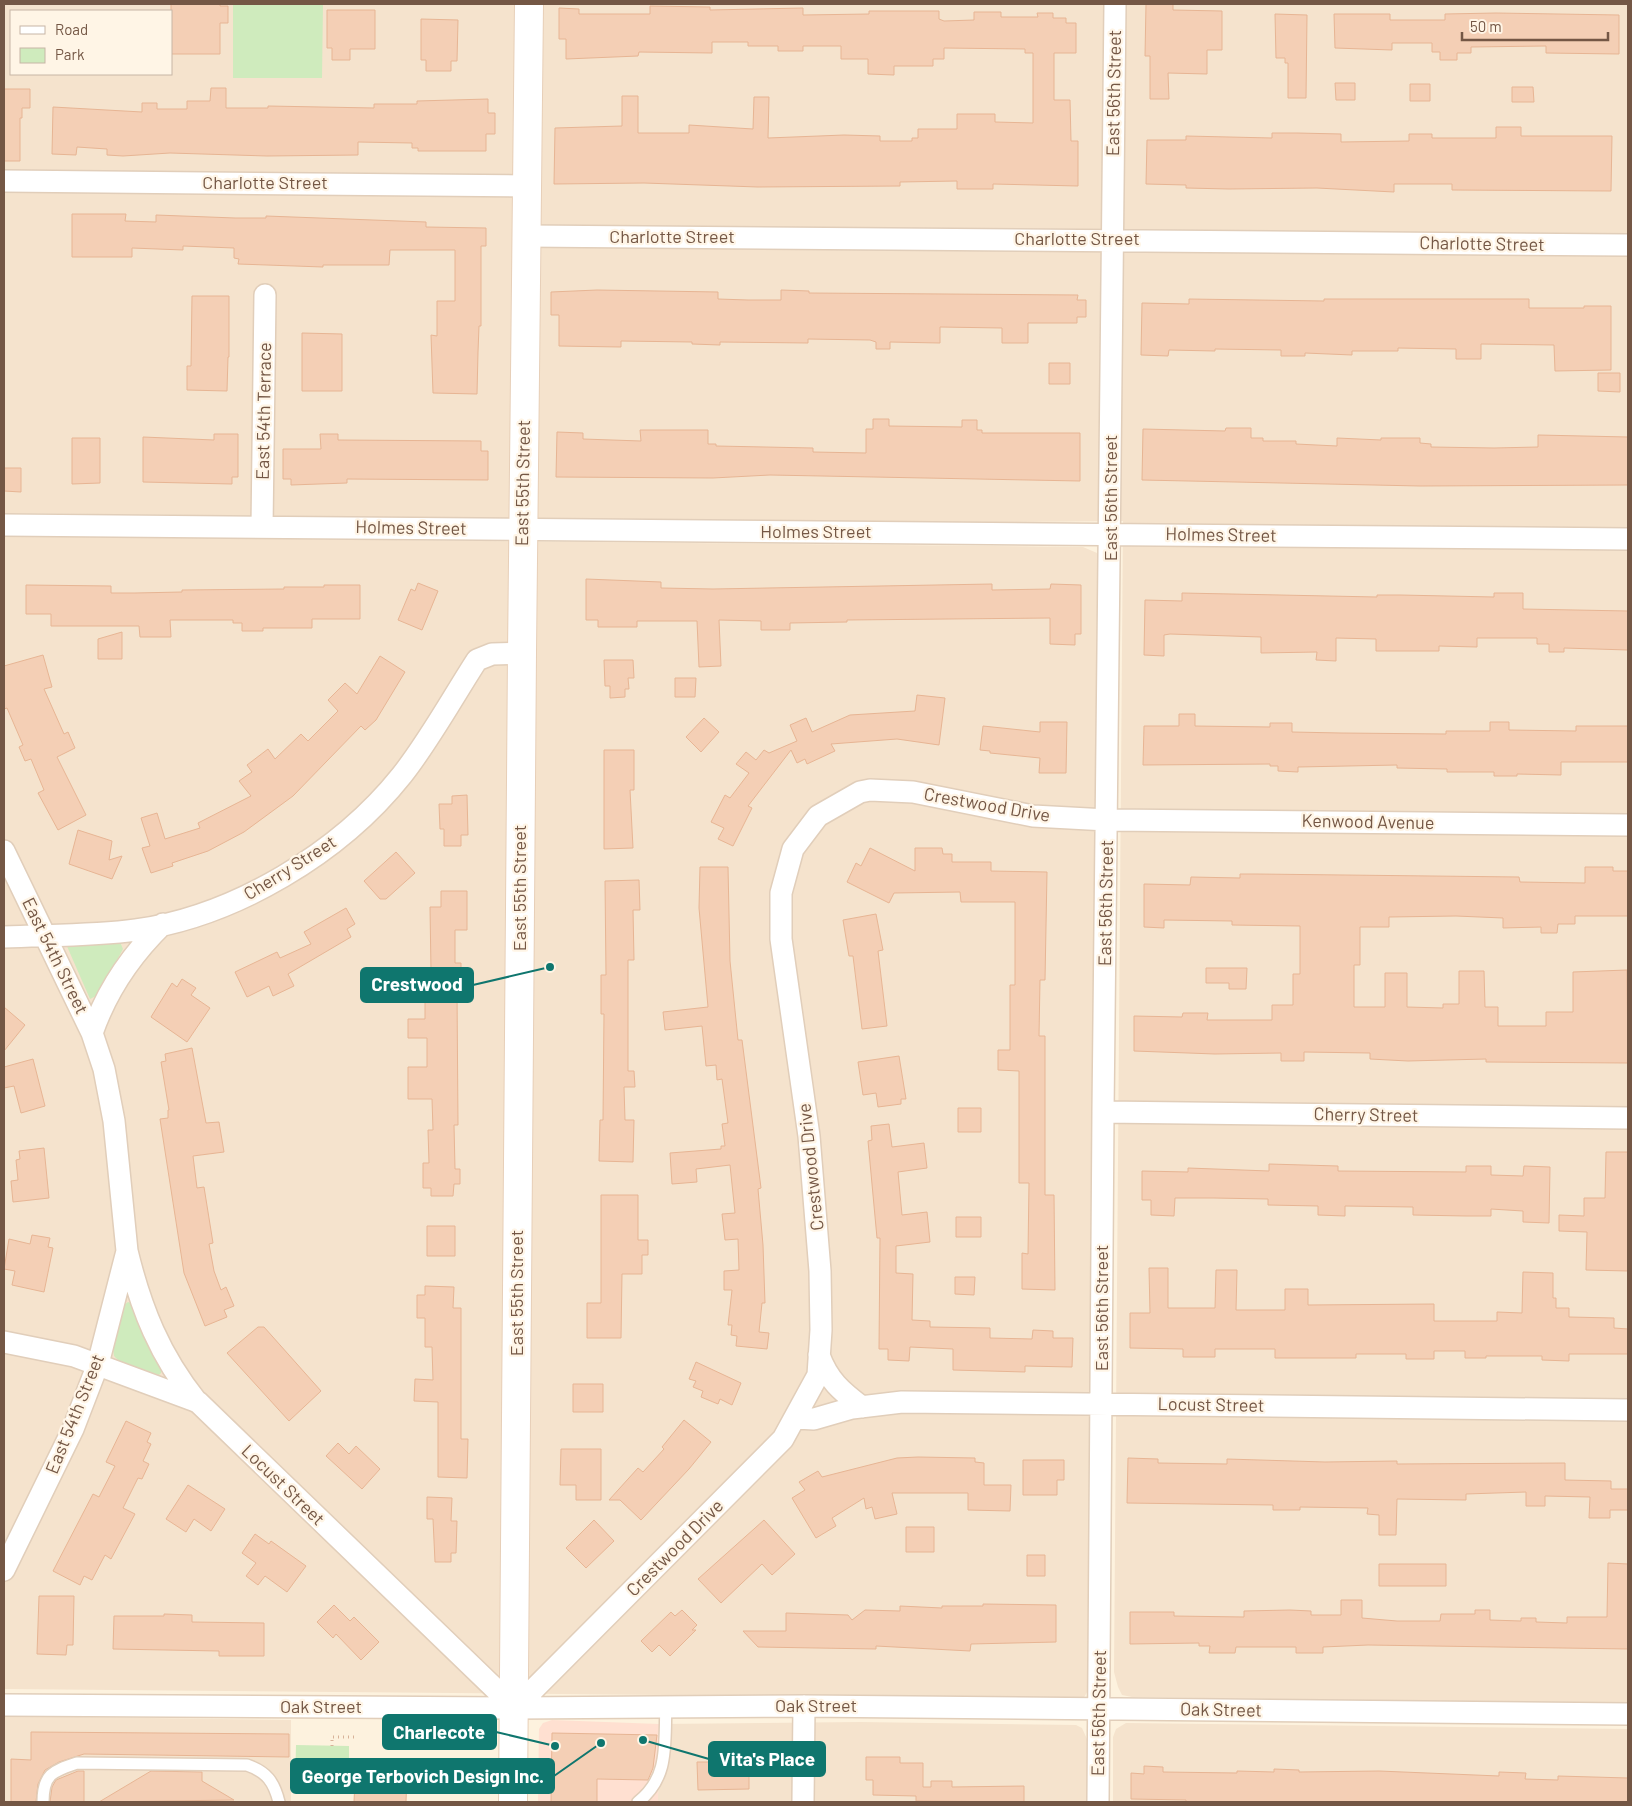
<svg xmlns="http://www.w3.org/2000/svg" width="1632" height="1806" font-family="Barlow,sans-serif">
<rect width="100%" height="100%" fill="#fdf2de"/>
<!-- residential -->
<path fill="#f5e3cd" fill-rule="evenodd" d="M4,4H1628V1704L1132,1697L1122,1695L1118,1687L1114,1672L1123,521L929,523L4,513ZM11,11H171V74H11Z
M4,536L1083,547L1097,553L1099,558L1089,1689L1083,1699L1077,1701L665,1695L4,1689Z
M4,1716L291,1720V1802H4Z
M860,1722L1076,1725L1082,1728L1087,1739V1802H658L659,1724Z
M1126,1723L1628,1729V1802H1113V1737L1116,1729Z"/>
<!-- commercial -->
<path fill="#ffe0d1" d="M552,1720L659,1724L658,1802H538L539,1729L543,1723Z"/>
<!-- green -->
<path fill="#cfebbd" d="M233,4H323L322,78H233Z
M120,942L123,949L98,995L90,999L66,944Z
M128,1302L133,1304L161,1366V1373L159,1375L120,1362L114,1356L113,1349L124,1305Z
M296,1745L349,1746V1787L295,1786Z"/>
<!-- building -->
<path fill="#f4cfb5" stroke="#e7b594" d="M171,4H220V6H228V23H220V54H171Z
M1146,4H1173V10L1222,11V50H1207V74L1168,73L1169,99H1150V56H1145Z
M650,6L710,7V10L803,8V15L869,14V11H939V19L944,21L974,20V12H1001V17H1038L1037,13H1053V18H1066V23H1076V53H1054V100H1070L1071,141H1078V186L993,184V189H957V181L900,182V186L758,187L644,183L554,184L555,128L622,126V96H638V133H689V125L753,129L754,97H769L768,138L844,135L880,136V141H912V138H918V129H957V114H995V122L1033,123V53H1025V49L944,48V59H933V66H894V75L868,74V59H841V46H803V51H778V46H748V42H712V53L639,52L638,56L566,59V39H559V8L579,9V14H650Z
M327,10H375V49H350V60H332V48H327Z
M1496,13L1619,15V54L1546,53V46L1471,47V53H1457V60H1440V52H1432V43H1392V50L1335,48L1334,14H1390V20H1445V14Z
M1275,14L1307,15L1306,98H1288V63H1285V58H1276Z
M421,19L458,20L457,61H451V71H426V60H421Z
M1335,83H1355V100H1336Z
M1410,84H1430V101H1410Z
M1512,87H1533L1534,102H1512Z
M211,88H226V108H268V106L374,108V104H417V101L488,99V113H495V134H486V151H418V148H412V143L358,142V155L267,156L170,153L123,156L107,155V149L77,147L76,155L52,154L53,107L142,112V103H157V109H187V101H210Z
M4,89H30V108H22V118H20V161H4Z
M1496,127H1521V136H1612L1611,191L1452,190V184H1394V192L1317,188L1229,189L1186,188V185L1146,184L1147,140H1186V136L1272,138V133H1297L1341,134V142L1409,141V134H1432V138H1496Z
M72,214H126L125,221L156,222V215L235,218H266V216L426,222V227L486,228V246H481V326H479L478,352L477,394L433,393L431,335L437,336V301H455V250H390L389,265H323V267L238,264L239,259L234,258V248L183,246V250L132,248V257H72Z
M597,290L718,292V299L748,300H781V290L809,291V293L1078,295L1077,300H1086V317H1077V323H1028V343H1002V328L940,327V343L890,342V349H876V342L870,340L808,339V343L720,342V345L692,344V342L621,341V347L559,346V315H551V292Z
M192,296H229V357H228L227,391L187,390V366H191Z
M1189,299L1324,301V299H1529V308H1584V306H1611V370L1555,371L1554,345L1481,344V359H1456V349L1398,348V351H1352V355L1305,353V356H1281V350L1215,349V351L1169,350L1168,356L1141,355L1142,303L1189,304Z
M302,333L342,334V391H302Z
M1049,363H1070V384H1049Z
M1598,373H1620V392L1598,391Z
M873,419H889V426L962,427V420H977V430H982V433H1080V481L770,475L713,478L556,477L557,432L583,433V439L641,441L640,430H708V444H716V446L813,448V452L866,453V429H873Z
M1226,428H1251V438H1263V441H1296V444L1337,446V438L1381,440V438H1420V443L1431,444V447L1494,448L1538,447V435L1628,437V485L1420,486L1142,480L1143,429L1225,431Z
M214,434H238V477H232V484L143,482V437L214,440Z
M320,434H338V440L481,441V451H488V480L347,479V483L291,485V479H283V449H321Z
M72,438H100V483L72,484Z
M4,468H21V492L4,491Z
M586,579L661,582V588L713,589L992,584V590L1050,589L1051,584L1081,585V634H1075V645L1050,644V618L847,620V622L790,623V630H761V621L719,620L721,666L699,667L697,621H637V627H598V620H586Z
M418,583L438,591L422,630L398,620L411,589L415,591Z
M26,585L111,586V593H135L182,592V590L284,589V587H324V585H360V619H312V628H263V631H242V623H233V620H170L171,637H140L139,626H51V614H26Z
M1182,593L1377,597V595H1400L1494,597V593H1523V609L1628,611V650L1564,648V652H1549V644H1537V638H1477V647L1439,646V651H1376V639L1336,638V661L1316,660L1317,652L1261,653V637L1170,634L1164,635V656L1144,655L1145,600L1182,601Z
M122,632V659H98V639Z
M43,655L52,687L44,689L64,734L68,732L75,748L57,757L86,815L58,830L38,793L44,790L31,759L25,761L19,747L23,745L7,708L4,709V666Z
M380,656L405,672L376,720L365,730L361,726L293,796L244,832L208,851L172,863L173,866L151,873L142,848L150,846L141,818L157,813L165,839L200,828L198,823L251,796L239,781L252,772L247,765L268,749L275,759L301,734L308,741L338,711L328,700L345,683L357,694Z
M604,660H633L634,678H628L629,689H625V697L610,698V686H605Z
M675,678H696L695,697H675Z
M917,695L945,698L939,745L897,739L831,744L835,751L807,764L805,759L797,763L791,750L748,806L752,808L733,846L718,839L724,828L711,822L725,795L730,798L749,773L736,764L746,752L756,760L764,750L769,753L797,741L790,725L806,718L812,732L850,715L915,711Z
M1179,714H1195V726L1270,727V723H1292V732L1341,733L1446,734V731H1490V722H1509V730L1576,731V726H1628V762H1561V775L1517,774V776H1494V772H1447V769L1397,768V765L1298,767V772L1278,771V766H1270V764L1143,765L1144,726H1179Z
M704,718L719,732L701,752L686,737Z
M1040,722H1067L1066,773H1039L1040,758L990,753V751L980,750L983,726L1040,732Z
M604,750H634V790H630L633,848L604,849Z
M467,795L468,835H461V846H444V829H440L439,804H452V796Z
M78,830L112,841L109,860L122,856L112,879L69,864Z
M870,848L915,871V848H942L943,854H952V862H991V871L1047,872L1045,980H1040L1039,1036H1045V1195H1054L1055,1290L1022,1289V1253L1028,1254L1029,1183H1019V1071L998,1070V1050H1010V985H1015V902H961L960,892L894,893L889,903L847,882L856,863L861,866Z
M396,852L415,873L386,899H380L364,881Z
M700,867H728L730,961L738,1040H742L761,1188L758,1189L763,1245L765,1303H762L759,1332L769,1333L767,1349L736,1346L737,1336L731,1335L732,1325H728L732,1290H724V1271L739,1270L738,1239L725,1240L722,1214L735,1213L730,1165L696,1169L697,1182L672,1184L670,1153L721,1149V1146H725L722,1124L728,1123L722,1079L717,1080L716,1065L706,1066L702,1026L665,1030L663,1012L708,1007L699,908Z
M1585,867H1613V871H1628V916H1575V924H1558L1557,933H1541V927L1503,928V918L1456,916L1389,917V927H1360V965H1354V1007H1385V973H1407V1007L1443,1008V1004H1459V971H1484L1485,1007H1498V1026H1546V1012H1573V972L1627,970L1628,1063L1486,1062V1059L1408,1061L1370,1059V1053L1304,1052V1061H1281V1053L1215,1054L1134,1051V1016L1182,1017L1183,1013H1208L1207,1020H1272V1005H1293V974H1300V926L1232,925V921L1164,920V928L1144,927V884L1190,885L1191,877L1240,878V874H1256L1519,877L1520,882L1585,883Z
M639,880L640,910H633L634,960H628V1071H634L635,1087H624L625,1120H634L633,1162L599,1161L600,1120H603L604,1014H601V975H606L605,881Z
M441,891H467V930H455V963H461V990H457L458,1125H454L455,1169H460V1184H454L453,1196H431V1188H423V1163H429L428,1130H433L432,1099H408V1067H427V1038H408V1019H425V971H431L430,907H441Z
M346,908L355,924L347,929L351,937L288,974L294,986L273,996L269,986L247,997L235,972L277,952L280,958L311,944L304,932Z
M876,914L883,950L878,951L887,1026L862,1029L853,956H849L843,920Z
M1206,968H1247L1246,989H1229V983H1206Z
M182,979L196,988L191,995L210,1008L187,1042L151,1017L172,983L177,987Z
M4,1007L25,1025L4,1051Z
M192,1048L206,1123L219,1122L224,1152L193,1156L197,1188L204,1187L213,1243L209,1244L214,1271L221,1290L226,1287L234,1306L224,1310L227,1317L205,1326L184,1273L160,1119L168,1118V1110H169L161,1062L166,1061L165,1054Z
M899,1056L906,1099H901V1104L878,1107L876,1093L863,1095L858,1062Z
M33,1059L45,1106L21,1113L14,1086L4,1088V1067Z
M958,1108H981V1132H958Z
M889,1124L892,1147L924,1143L927,1168L898,1172L902,1215L927,1212L930,1242L896,1246V1273L913,1274L912,1320L930,1321V1327L990,1328V1338L1032,1339L1033,1330L1053,1331V1338H1073L1072,1367L1025,1366V1372L953,1370V1349L910,1347L909,1361L888,1360V1349H879L880,1238H877L868,1141L872,1140L871,1126Z
M44,1148L49,1198L13,1202L11,1181L18,1180L16,1160L20,1159L19,1151Z
M1606,1152H1628V1271L1586,1270L1587,1232L1559,1231V1215L1584,1216V1198H1605Z
M1269,1164L1338,1166V1171L1466,1172V1166H1491V1175L1523,1176L1524,1166L1550,1167L1549,1223L1523,1222V1211L1491,1209V1216H1466L1413,1215V1207L1345,1206V1216L1318,1215V1206L1268,1205V1199L1214,1198H1175L1174,1216L1151,1215V1200H1142V1171L1188,1172V1168L1269,1171Z
M601,1195H638V1240H648V1255H642V1274H622L621,1338H587V1303H601Z
M956,1217H981V1237H956Z
M427,1226H455V1256H427Z
M32,1235L50,1238L48,1247L53,1248L44,1292L12,1285L15,1271L4,1269L9,1239L30,1244Z
M1149,1268H1168V1308H1215L1216,1270H1237L1236,1310H1285V1289H1308V1305L1434,1304V1321H1497V1312L1522,1313L1523,1272L1553,1273V1298H1556V1308H1569V1317L1614,1318V1328L1628,1329V1354H1569V1361L1542,1360V1356H1486V1358H1465V1351H1434V1359H1406V1354H1356V1358H1275V1349H1215V1357H1183V1349L1130,1348V1313H1150Z
M955,1277H975L974,1295L955,1294Z
M425,1286L454,1287L453,1308H461V1439H468L467,1478L438,1477V1402L414,1401L415,1379L433,1380L432,1347H425V1318H417V1295H425Z
M258,1327H264L321,1391L289,1421L227,1353Z
M696,1362L741,1383L732,1405L720,1399L718,1404L701,1397L703,1391L693,1387L696,1381L689,1379Z
M573,1384H603V1412H573Z
M684,1420L711,1442L689,1469L641,1520L620,1500H609L638,1468L643,1472L664,1449L662,1447Z
M126,1421L151,1433L147,1442L151,1444L143,1461L149,1464L142,1479L138,1478L123,1508L135,1514L111,1559L105,1555L92,1580L84,1576L80,1585L53,1571L93,1494L99,1497L115,1466L106,1462Z
M338,1443L349,1454L356,1446L380,1469L362,1489L326,1456Z
M561,1449H601V1500H576V1485H560Z
M918,1457L975,1458V1462L984,1463V1485H1011L1010,1511L968,1510V1493H892L897,1514L875,1519L872,1507L866,1509L864,1498L832,1518L836,1526L816,1538L792,1498L805,1490L799,1482L818,1471L822,1477L897,1458Z
M1128,1458L1158,1459V1463L1227,1464V1459L1325,1462L1397,1461V1464L1565,1463V1480L1611,1481V1489H1628V1510H1610V1518H1589L1590,1497L1545,1496V1506H1526V1492L1466,1494V1500L1397,1499L1396,1535H1379V1515L1367,1514L1368,1508L1300,1507V1510H1273V1505L1127,1503Z
M1023,1460H1064V1480H1057V1495H1023Z
M188,1485L225,1509L211,1531L194,1519L186,1532L166,1519Z
M427,1497L452,1498L451,1521H457L456,1553H451V1562H435L433,1519H427Z
M594,1520L614,1541L586,1568L566,1548Z
M764,1520L795,1554L772,1575L762,1564L721,1603L698,1579Z
M906,1527H934V1552H906Z
M255,1534L269,1544L271,1541L306,1566L287,1592L265,1576L258,1585L246,1576L256,1563L242,1553Z
M1027,1555H1045V1576H1027Z
M1608,1563L1628,1564V1649L1368,1645L1323,1647V1653H1296V1647H1236L1235,1653H1209L1210,1646H1199V1643L1130,1644V1612H1174V1616L1244,1617V1611L1290,1610L1311,1611V1615H1341V1600H1362V1618L1397,1621H1440L1441,1614H1475V1610H1490V1620L1521,1621V1618H1536V1622L1567,1623V1617H1607Z
M1379,1564H1446V1586H1379Z
M39,1596H74L73,1645H67L66,1655L37,1654Z
M983,1604L1056,1605V1642L971,1644L970,1651L876,1646V1649L758,1647L743,1631H786V1613L848,1615L852,1620L865,1610L900,1611V1606L942,1608V1606H983Z
M334,1605L350,1621L354,1617L379,1642L361,1660L336,1634L333,1638L317,1622Z
M682,1610L697,1625L692,1630H696L670,1656L659,1645L652,1652L641,1641L671,1612L675,1616Z
M164,1614L192,1615V1622L264,1623V1656H219V1651L113,1649L114,1616H164Z
M31,1732L289,1734V1757L84,1754L59,1762L45,1770L38,1784L36,1802H11V1759L31,1760Z
M552,1733L657,1735L653,1768L648,1780L597,1779V1802H551Z
M710,1752H730V1762L749,1761V1789L698,1790L697,1762H710Z
M866,1757H900V1763H923V1787H931V1781H952V1787L1024,1786V1802L916,1801V1796L873,1795V1780H866Z
M1144,1766L1163,1767V1772L1237,1773V1771L1274,1772V1769L1299,1770V1772L1379,1771L1499,1776V1772L1526,1773L1525,1779L1558,1780V1776L1628,1778V1802H1186V1800L1131,1799V1773L1144,1774Z
M78,1771H84V1802H50L52,1787L56,1780Z
M151,1771L202,1772V1781L234,1800L99,1802Z
M390,1774H407L406,1802H354L355,1780H390Z"/>
<g fill="none" stroke-linecap="round" stroke-linejoin="round">
<defs>
<path id="service" d="M43,1802C43,1774 53,1771 77,1763L247,1765C267,1772 274,1782 279,1802
M638,1802C670,1777 664,1743 666,1707"/>
<path id="minor" d="M4,181L527,186
M526,236L1628,245
M4,525L1628,539
M262,527L265,295
M4,851L92,1033L104,1069L114,1121L127,1251L98,1364L73,1429L4,1570
M4,937C47,935 93,936 136,930C235,916 340,853 402,775C429,741 453,697 477,660L492,654L522,653
M92,1033C107,990 130,956 163,924
M1103,1112L1628,1118
M127,1251C141,1309 160,1356 197,1402
M4,1342L74,1356L198,1402L515,1708
M819,1355C828,1380 841,1391 862,1407
M796,1418L814,1419L852,1408L902,1402L1628,1410
M4,1705L515,1708L804,1706L1628,1714
M515,1708L783,1439L818,1375L821,1330L820,1271L809,1136L781,939V893L793,849L818,816L860,792L870,790L913,792L1033,816L1107,820L1628,825
M803,1802L804,1706
M1098,1802L1103,1112L1115,4"/>
<path id="secondary" d="M513,1802L522,653L529,4"/>
</defs>
<!-- service casing -->
<use href="#service" stroke="#e1ceba" stroke-width="14"/>
<!-- minor casing -->
<use href="#minor" stroke="#e1ceba" stroke-width="24"/>
<!-- secondary casing -->
<use href="#secondary" stroke="#e7cfb8" stroke-width="30"/>
<!-- path -->
<path stroke="#d8b298" stroke-width="3" stroke-dasharray="1 4" stroke-linecap="butt" d="M332,1746V1737H358"/>
<!-- service -->
<use href="#service" stroke="#fff" stroke-width="11"/>
<!-- minor -->
<use href="#minor" stroke="#fff" stroke-width="21"/>
<!-- secondary -->
<use href="#secondary" stroke="#fff" stroke-width="28"/>
</g>
<g text-anchor="middle" stroke-width="4.5" stroke-linejoin="round" paint-order="stroke">
<!-- street labels -->
<g font-size="18" fill="#745745" stroke="#fff5e6">
<text transform="translate(1114 93) rotate(-89)" y="6">East 56th Street</text>
<text x="265" y="189">Charlotte Street</text>
<text x="672" y="243">Charlotte Street</text>
<text x="1077" y="245">Charlotte Street</text>
<text transform="translate(1482 244) rotate(1)" y="6">Charlotte Street</text>
<text transform="translate(264 411) rotate(-89)" y="6">East 54th Terrace</text>
<text transform="translate(523 483) rotate(-89)" y="6">East 55th Street</text>
<text transform="translate(1111 498) rotate(-90)" y="6">East 56th Street</text>
<text transform="translate(411 528) rotate(1)" y="6">Holmes Street</text>
<text x="816" y="538">Holmes Street</text>
<text transform="translate(1221 535) rotate(1)" y="6">Holmes Street</text>
<text transform="translate(987 805) rotate(10)" y="6">Crestwood Drive</text>
<text transform="translate(1368 822) rotate(1)" y="6">Kenwood Avenue</text>
<text transform="translate(290 868) rotate(-32)" y="6">Cherry Street</text>
<text transform="translate(520 888) rotate(-90)" y="6">East 55th Street</text>
<text transform="translate(1106 903) rotate(-89)" y="6">East 56th Street</text>
<text transform="translate(55 956) rotate(64)" y="6">East 54th Street</text>
<text transform="translate(1366 1115) rotate(1)" y="6">Cherry Street</text>
<text transform="translate(811 1167) rotate(-96)" y="6">Crestwood Drive</text>
<text transform="translate(517 1293) rotate(-90)" y="6">East 55th Street</text>
<text transform="translate(1102 1308) rotate(-90)" y="6">East 56th Street</text>
<text transform="translate(1211 1405) rotate(1)" y="6">Locust Street</text>
<text transform="translate(75 1414) rotate(-68)" y="6">East 54th Street</text>
<text transform="translate(283 1485) rotate(44)" y="6">Locust Street</text>
<text transform="translate(675 1548) rotate(-45)" y="6">Crestwood Drive</text>
<text x="816" y="1712">Oak Street</text>
<text x="321" y="1713">Oak Street</text>
<text transform="translate(1221 1710) rotate(1)" y="6">Oak Street</text>
<text transform="translate(1099 1713) rotate(-89)" y="6">East 56th Street</text>
</g>
</g>
<!-- callouts -->
<path fill="none" stroke="#0f766e" stroke-width="2" d="M550 967L473 985M555 1746L496 1732M643 1740L709 1759M601 1743L554 1776"/>
<g fill="#0f766e" stroke="#fff5e6" stroke-width="2">
<circle cx="550" cy="967" r="5"/>
<circle cx="555" cy="1746" r="5"/>
<circle cx="643" cy="1740" r="5"/>
<circle cx="601" cy="1743" r="5"/>
</g>
<g fill="#0f766e" stroke="#0f766e" stroke-width="2">
<rect x="361" y="968" width="112" height="34" rx="5"/>
<rect x="383" y="1715" width="113" height="34" rx="5"/>
<rect x="709" y="1742" width="116" height="34" rx="5"/>
<rect x="291" y="1759" width="263" height="34" rx="5"/>
</g>
<g font-size="19" text-anchor="middle" font-weight="bold" fill="#fff">
<text x="417" y="991">Crestwood</text>
<text x="439" y="1739">Charlecote</text>
<text x="767" y="1766">Vita's Place</text>
<text x="423" y="1783">George Terbovich Design Inc.</text>
</g>
<!-- border -->
<rect width="1632" height="1806" fill="none" stroke="#745745" stroke-width="10"/>
<!-- legend -->
<rect x="10" y="10" width="162" height="65" fill="#fff5e6" stroke="#c7b6a6"/>
<rect x="20" y="26" width="25" height="8" fill="#ffffff" stroke="#c7b6a6"/>
<text x="55" y="35" font-size="15" fill="#745745">Road</text>
<rect x="20" y="48" width="25" height="15" fill="#cfebbd" stroke="#c7b6a6"/>
<text x="55" y="60" font-size="15" fill="#745745">Park</text>
<!-- scale -->
<path d="M1462 32v8h146v-8" fill="none" stroke="#745745" stroke-width="2.5"/>
<text x="1470" y="32" font-size="15" fill="#745745" stroke="#fff5e6" stroke-width="4" paint-order="stroke">50 m</text>
</svg>
